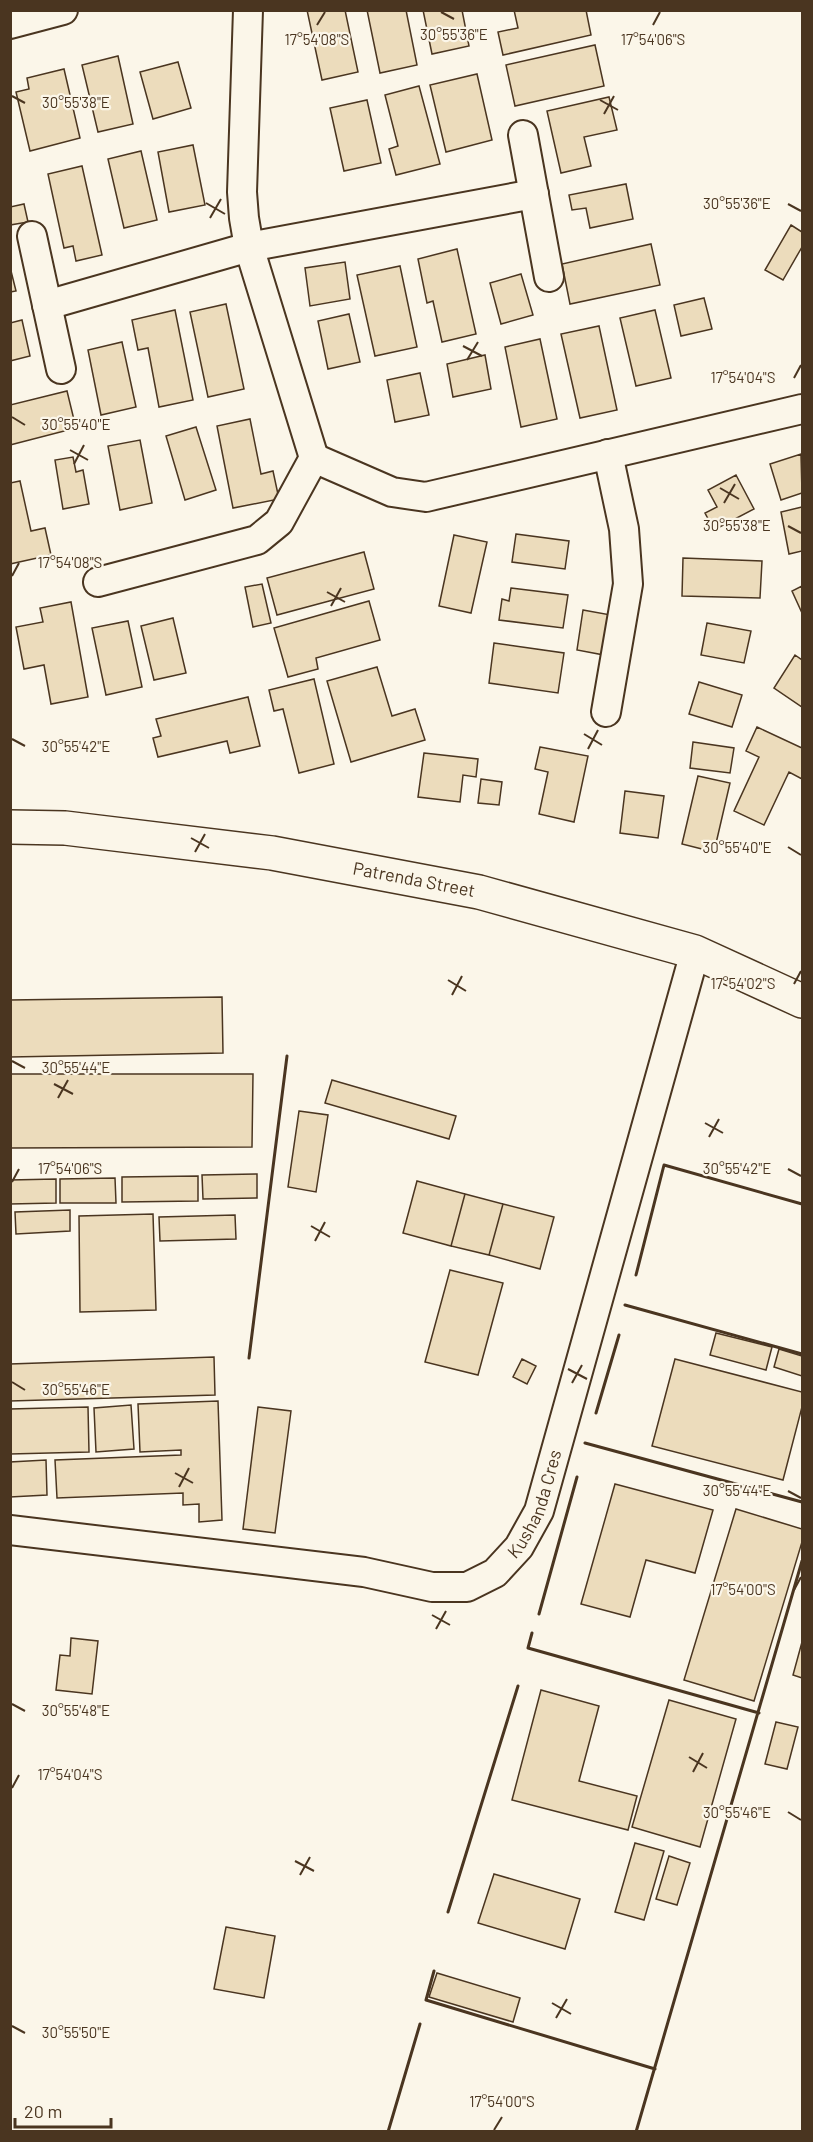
<svg xmlns="http://www.w3.org/2000/svg" width="813" height="2142" font-family="Barlow,sans-serif">
<rect width="100%" height="100%" fill="#fbf6e9"/>
<!-- building -->
<path fill="#ecdcbc" stroke="#4a3520" stroke-width="1.5" d="M307,10H345L358,72L322,80Z
M367,10H406L417,65L380,73Z
M423,10H462L469,46L432,54Z
M514,10H586L591,35L503,55L498,32L518,28Z
M595,45L604,86L515,106L506,65Z
M118,56L133,124L98,132L82,65Z
M178,62L191,108L153,119L140,72Z
M64,69L80,138L30,151L16,92L29,89L27,78Z
M477,74L492,140L446,152L430,85Z
M419,86L440,164L396,175L389,149L398,146L385,95Z
M609,97L617,130L584,137L591,166L561,173L547,111Z
M367,100L381,163L344,171L330,108Z
M193,145L205,205L169,212L158,152Z
M141,151L157,220L124,228L108,159Z
M82,166L102,255L76,261L73,246L64,248L48,174Z
M626,184L633,219L590,228L586,208L572,210L569,195Z
M24,204L28,222L10,225V207Z
M791,225L802,232V247L783,280L765,270Z
M651,244L660,285L570,304L562,264Z
M457,249L476,334L442,342L433,301L427,303L418,259Z
M345,262L350,299L310,306L305,268Z
M400,266L417,347L375,356L357,275Z
M10,267L16,291L10,292Z
M521,274L533,315L501,324L490,283Z
M704,298L712,329L681,336L674,305Z
M226,304L244,389L208,397L190,312Z
M175,310L193,400L159,407L148,348L138,350L132,320Z
M655,310L671,378L636,386L620,318Z
M349,314L360,362L328,369L318,321Z
M22,320L30,356L10,361V323Z
M599,326L617,410L580,418L561,334Z
M540,339L557,419L521,427L505,347Z
M122,342L136,407L101,415L88,350Z
M485,355L491,389L453,397L447,364Z
M420,373L429,415L395,422L387,380Z
M67,391L76,428L10,445V405Z
M250,419L261,474L273,471L279,499L233,508L217,426Z
M196,427L216,490L185,500L166,436Z
M140,440L152,503L120,510L108,446Z
M801,454L802,493L781,500L770,464Z
M73,457L76,472L83,470L89,504L63,509L55,460Z
M736,475L754,509L714,530L705,513L717,507L708,490Z
M20,481L31,531L45,528L51,555L10,564V483Z
M802,507V551L789,554L781,512Z
M516,534L569,541L565,569L512,562Z
M454,535L487,542L471,613L439,606Z
M364,552L374,589L277,615L267,578Z
M683,558L762,561L760,598L682,596Z
M262,584L271,623L253,627L245,587Z
M802,586V613L792,591Z
M511,588L568,595L563,628L499,620L502,599L509,601Z
M369,601L380,640L316,658L318,669L288,677L274,628Z
M71,602L88,697L51,704L44,665L24,669L16,627L43,622L40,608Z
M583,610L611,615L604,655L577,650Z
M173,618L186,673L154,680L141,626Z
M128,621L142,687L106,695L92,628Z
M707,623L751,631L744,663L701,655Z
M494,643L564,653L558,693L489,683Z
M795,655L802,660V707L774,688Z
M377,667L392,716L415,709L425,740L351,762L327,681Z
M314,679L334,764L299,773L283,709L274,711L269,690Z
M699,682L742,695L732,727L689,714Z
M248,697L260,746L230,753L227,741L158,757L153,738L161,736L156,719Z
M757,727L802,748V779L789,772L764,825L734,811L759,757L746,751Z
M693,742L734,748L730,773L690,768Z
M540,747L588,756L574,822L539,814L548,772L535,769Z
M424,753L478,759L476,777L463,775L460,802L418,797Z
M698,776L730,783L714,852L682,844Z
M481,779L502,782L499,805L478,803Z
M625,791L664,796L658,838L620,833Z
M222,997L223,1053L10,1057V1000Z
M10,1074H253L252,1147L10,1148Z
M332,1080L456,1116L449,1139L325,1103Z
M299,1111L328,1115L316,1192L288,1187Z
M257,1174V1198L203,1199L202,1175Z
M198,1176V1201L122,1202V1177Z
M115,1178L116,1203H60V1179Z
M56,1179V1203L10,1204V1180Z
M417,1181L465,1194L451,1246L403,1233Z
M465,1194L503,1204L489,1255L451,1246Z
M503,1204L554,1217L540,1269L489,1255Z
M70,1210V1231L16,1234L15,1212Z
M153,1214L156,1310L80,1312L79,1216Z
M235,1215L236,1239L160,1241L159,1217Z
M450,1270L503,1283L478,1375L425,1362Z
M716,1333L772,1347L766,1370L710,1355Z
M779,1349L802,1356V1376L774,1367Z
M214,1357L215,1395L10,1401V1364Z
M522,1359L536,1366L527,1384L513,1377Z
M675,1359L802,1392V1407L783,1480L652,1446Z
M218,1401L222,1520L199,1522V1504L183,1505V1493L57,1498L55,1460L181,1455V1450L140,1452L138,1404Z
M131,1405L134,1449L96,1452L94,1408Z
M88,1407L89,1452L10,1454V1409Z
M258,1407L291,1411L275,1533L243,1529Z
M46,1460L47,1495L10,1497V1462Z
M615,1484L713,1510L695,1573L646,1560L630,1617L581,1604Z
M736,1509L802,1529V1542L754,1701L684,1680Z
M71,1638L98,1641L92,1694L56,1690L60,1655L70,1656Z
M802,1642V1678L793,1675Z
M541,1690L599,1706L579,1781L637,1796L628,1830L512,1800Z
M669,1700L736,1719L700,1847L632,1827Z
M776,1722L798,1727L787,1769L765,1764Z
M635,1843L664,1851L644,1920L615,1912Z
M669,1856L690,1863L677,1905L656,1899Z
M494,1874L580,1899L565,1949L478,1923Z
M226,1927L275,1936L264,1998L214,1989Z
M437,1973L520,1998L513,2022L429,1997Z"/>
<g fill="none" stroke-linecap="round" stroke-linejoin="round">
<defs>
<g id="minor">
<path d="M10,24L63,10"/>
<path d="M523,135L549,277"/>
<path d="M32,236L61,369"/>
<path d="M47,305L249,247L534,194"/>
<path d="M314,458L392,492L426,497L802,409"/>
<path d="M98,582L257,540L279,522L314,458L249,247L244,218L242,192L248,10"/>
<path d="M606,712L628,584L624,529L608,454"/>
<path id="s1" d="M10,1530L364,1572L432,1587H467L495,1573L519,1547L539,1511L695,952"/>
</g>
<g id="tertiary">
<path id="s2" d="M10,827L65,828L272,853L479,892L695,952L802,1001"/>
</g>
</defs>
<!-- minor casing -->
<use href="#minor" stroke="#4a3520" stroke-width="32"/>
<!-- tertiary casing -->
<use href="#tertiary" stroke="#4a3520" stroke-width="36"/>
<!-- minor -->
<use href="#minor" stroke="#fbf6e9" stroke-width="28"/>
<!-- tertiary -->
<use href="#tertiary" stroke="#fbf6e9" stroke-width="33"/>
<!-- wall -->
<path stroke="#4a3520" stroke-width="3" d="M636,1275L664,1165L802,1204
M625,1305L802,1354
M249,1358L287,1056
M596,1413L619,1335
M585,1443L802,1502
M539,1614L577,1477
M532,1633L528,1648L759,1713
M448,1912L518,1686
M434,1971L426,2000L655,2069
M388,2132L420,2024
M636,2132L802,1561"/>
</g>
<!-- ticks -->
<path fill="none" stroke="#4a3520" stroke-width="2" d="M441,12L454,19M317,25L325,12M653,25L660,12M12,96L25,103M600,100L618,110M604,114L614,96M206,203L225,214M788,204L801,211M210,218L221,199M463,346L482,356M467,360L478,342M794,378L801,365M12,417L25,425M70,450L88,460M74,464L84,445M720,488L739,499M724,503L735,484M788,526L801,533M12,576L19,563M327,592L345,602M331,606L341,588M584,734L602,745M12,739L25,746M588,749L598,730M191,838L209,848M788,847L801,855M195,852L205,834M448,980L466,991M794,984L801,971M452,995L462,976M12,1061L25,1068M54,1084L73,1094M58,1098L68,1080M705,1123L723,1133M709,1137L719,1119M788,1169L801,1176M12,1182L19,1169M311,1226L330,1237M315,1241L325,1222M568,1369L587,1379M12,1382L25,1390M572,1383L582,1365M175,1473L193,1483M179,1487L189,1468M788,1491L801,1498M794,1590L801,1577M432,1615L450,1625M436,1629L446,1611M12,1704L25,1711M689,1757L707,1768M693,1772L703,1753M12,1788L19,1775M788,1812L801,1820M295,1861L314,1871M300,1875L310,1857M552,2003L571,2014M556,2018L567,1999M12,2026L25,2033M494,2130L502,2117"/>
<g text-anchor="middle" stroke-width="4.5" stroke-linejoin="round" paint-order="stroke">
<!-- street labels -->
<g font-size="18" fill="#4a3520" stroke="#fbf6e9">
<text dy="6" stroke="none"><textPath href="#s2" startOffset="408">Patrenda Street</textPath></text>
<text dy="6" stroke="none"><textPath href="#s1" startOffset="574">Kushanda Cres</textPath></text>
</g>
</g>
<g font-size="15" text-anchor="middle" fill="#4a3520" stroke="#fbf6e9" stroke-width="4.5" stroke-linejoin="round" paint-order="stroke">
<text x="454" y="40">30°55'36"E</text>
<text x="317" y="45">17°54'08"S</text>
<text x="653" y="45">17°54'06"S</text>
<text x="76" y="108">30°55'38"E</text>
<text x="737" y="209">30°55'36"E</text>
<text x="743" y="383">17°54'04"S</text>
<text x="76" y="430">30°55'40"E</text>
<text x="737" y="531">30°55'38"E</text>
<text x="70" y="568">17°54'08"S</text>
<text x="76" y="752">30°55'42"E</text>
<text x="737" y="853">30°55'40"E</text>
<text x="743" y="989">17°54'02"S</text>
<text x="76" y="1073">30°55'44"E</text>
<text x="70" y="1174">17°54'06"S</text>
<text x="737" y="1174">30°55'42"E</text>
<text x="76" y="1395">30°55'46"E</text>
<text x="737" y="1496">30°55'44"E</text>
<text x="743" y="1595">17°54'00"S</text>
<text x="76" y="1716">30°55'48"E</text>
<text x="70" y="1780">17°54'04"S</text>
<text x="737" y="1818">30°55'46"E</text>
<text x="76" y="2038">30°55'50"E</text>
<text x="502" y="2107">17°54'00"S</text>
</g>
<!-- border -->
<rect width="813" height="2142" fill="none" stroke="#4a3520" stroke-width="24"/>
<!-- scale -->
<path d="M15 2118v9h96v-9" fill="none" stroke="#4a3520" stroke-width="3"/>
<text x="24" y="2118" font-size="18" fill="#4a3520" stroke="#fbf6e9" stroke-width="4.5" paint-order="stroke">20 m</text>
</svg>
